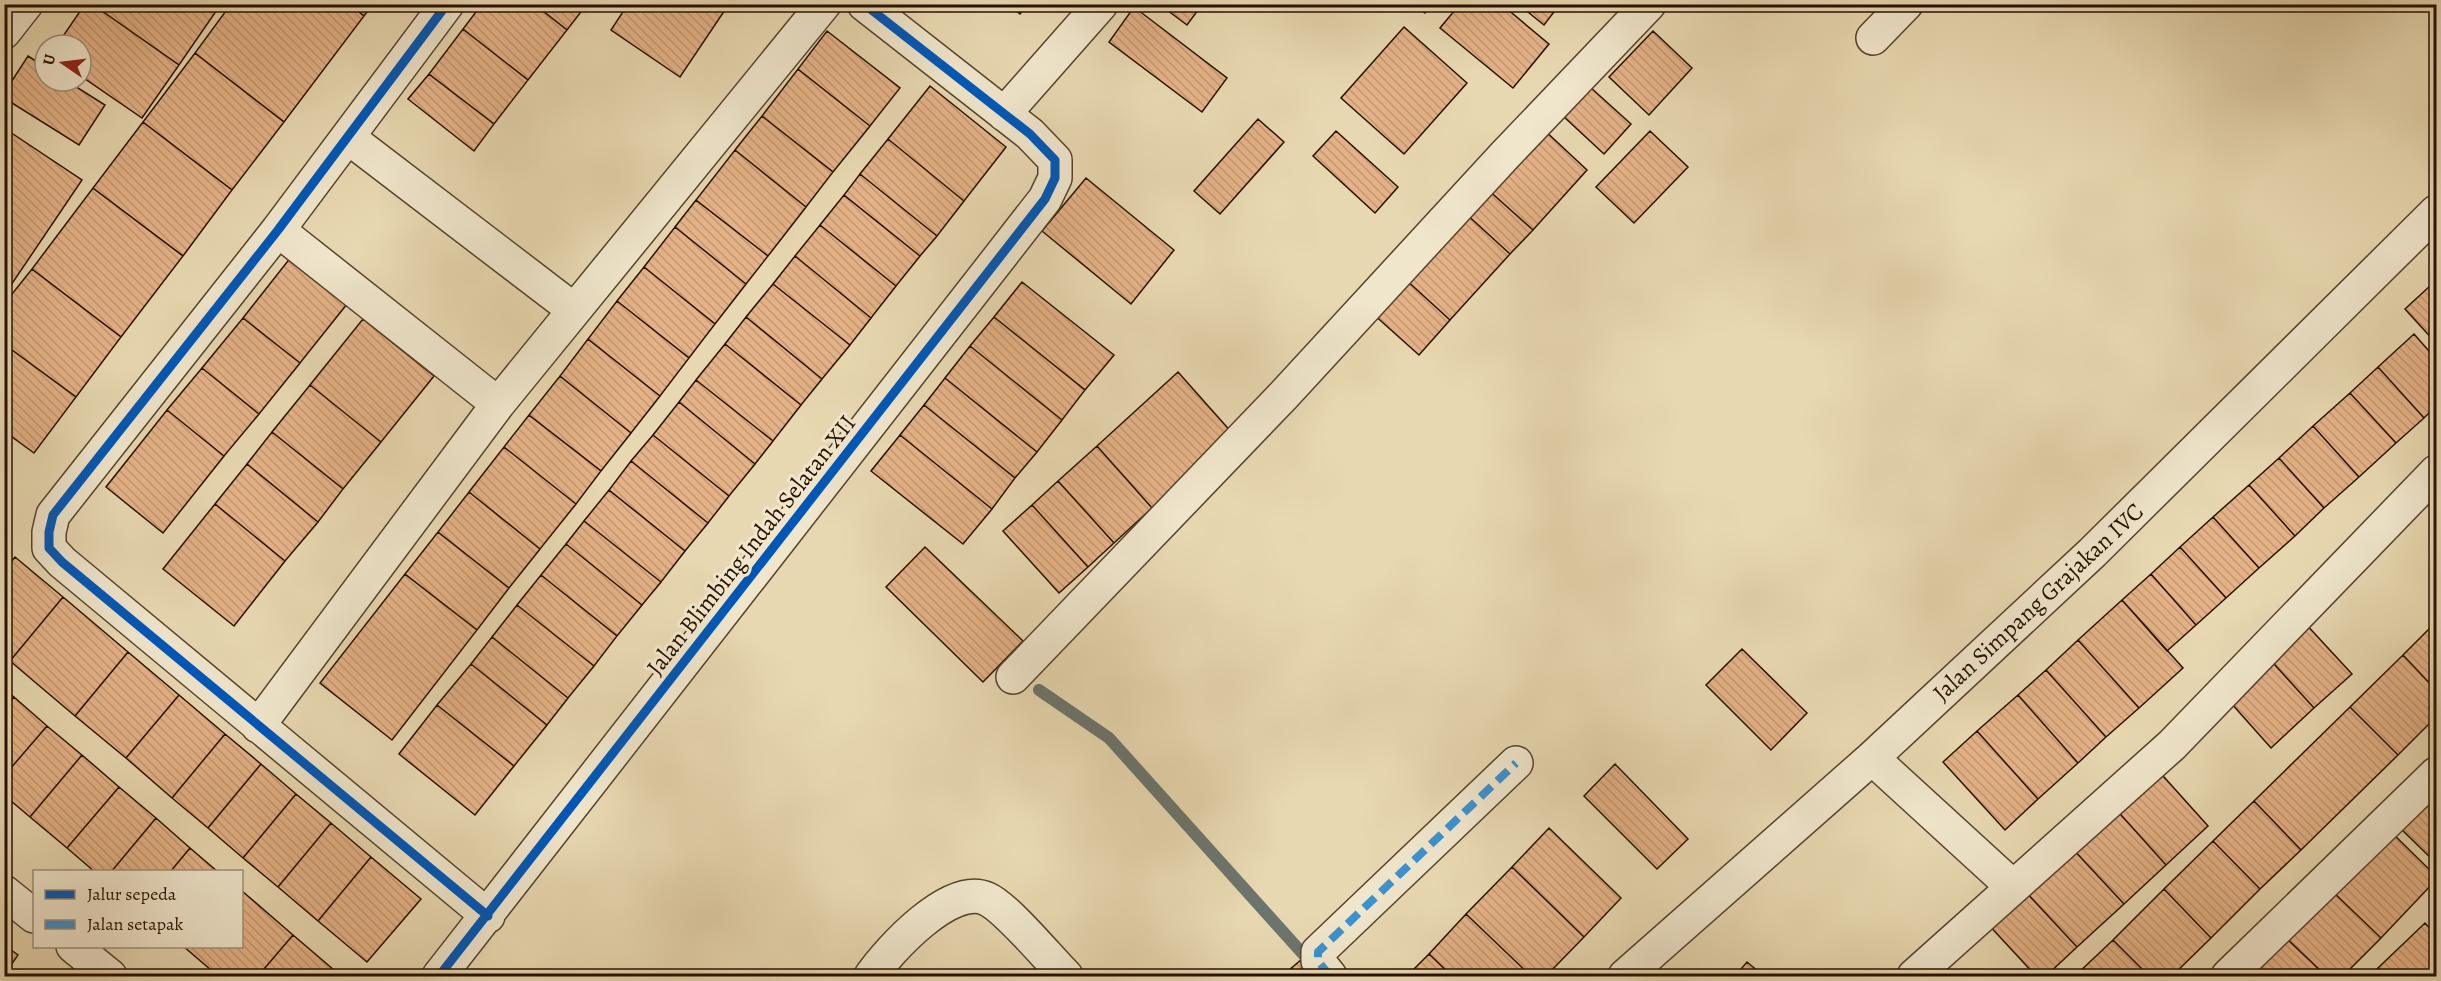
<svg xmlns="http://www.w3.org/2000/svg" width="2441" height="981" font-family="Alegreya,serif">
<defs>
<pattern id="building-back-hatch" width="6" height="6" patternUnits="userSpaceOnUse" patternTransform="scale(1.5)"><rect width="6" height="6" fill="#e4b286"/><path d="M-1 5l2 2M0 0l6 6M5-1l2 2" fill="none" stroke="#c39872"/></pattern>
</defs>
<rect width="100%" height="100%" fill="#e8d8b1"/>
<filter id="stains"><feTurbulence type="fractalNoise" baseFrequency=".00333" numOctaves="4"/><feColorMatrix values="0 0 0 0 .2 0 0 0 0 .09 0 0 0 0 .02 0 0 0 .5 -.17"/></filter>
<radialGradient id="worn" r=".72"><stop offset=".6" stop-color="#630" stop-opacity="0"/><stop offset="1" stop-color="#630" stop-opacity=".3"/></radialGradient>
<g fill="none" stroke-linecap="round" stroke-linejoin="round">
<!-- stream -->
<path stroke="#6c756d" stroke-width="12" d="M1039,690L1109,738L1312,964"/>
</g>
<!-- building -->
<path fill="url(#building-back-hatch)" stroke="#261001" stroke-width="1.5" d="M85,4H92L179,65L142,118L81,76V45H57Z
M92,4H221L179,65Z
M231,4H349L364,16L284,122L195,53Z
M349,4H373L364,16Z
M482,4H534L567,30L528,80L463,29Z
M534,4H587L567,30Z
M628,4H729L680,77L611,30Z
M1008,4H1027L1020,14Z
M1159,4H1199L1201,6L1187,25Z
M1412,4H1431L1425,13Z
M1460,4H1501L1549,44L1513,88L1440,28Z
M1518,4H1560L1544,25Z
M1134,7L1227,78L1202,112L1109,42Z
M1404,27L1467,83L1404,154L1341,98Z
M463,29L528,80L494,124L429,74Z
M827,31L900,88L870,126L798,69Z
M1653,31L1692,68L1649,115L1609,77Z
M195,53L284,122L232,190L143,122Z
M28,56L45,67V81H67L105,105L79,145L4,98V93Z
M798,69L870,126L833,172L762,116Z
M429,74L494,124L474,151L408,99Z
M930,86L1006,147L964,201L888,139Z
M1590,87L1631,124L1604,154L1563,116Z
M762,116L833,172L806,207L735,150Z
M1258,119L1284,142L1220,214L1194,191Z
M143,122L232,190L183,256L93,188Z
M1541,127L1587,170L1533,230L1486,188Z
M4,128L82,180L7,291L4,289Z
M1336,131L1398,187L1375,213L1313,156Z
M1650,131L1688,167L1634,223L1596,187Z
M888,139L964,201L937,236L860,174Z
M735,150L806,207L768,256L696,200Z
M860,174L937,236L920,256L844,195Z
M1086,178L1174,250L1131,304L1042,231Z
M93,188L183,256L121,337L32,269Z
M1486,188L1533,230L1510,254L1464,212Z
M844,195L920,256L896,286L820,225Z
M696,200L768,256L746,284L675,227Z
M1464,212L1510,254L1450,320L1404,278Z
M820,225L896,286L871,318L795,256Z
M675,227L746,284L715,324L644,267Z
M795,256L871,318L850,345L773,284Z
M291,257L347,304L300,363L243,318Z
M644,267L715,324L689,358L617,301Z
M32,269L121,337L76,397L4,344V304Z
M1404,278L1450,320L1419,355L1372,313Z
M1022,282L1114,355L1085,390L994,317Z
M773,284L850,345L822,379L746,317Z
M2431,285L2436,291V343L2405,309Z
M617,301L689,358L660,396L588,339Z
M746,317L822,379L801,405L725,344Z
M994,317L1085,390L1062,420L970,346Z
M243,318L300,363L259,414L202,368Z
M363,319L434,376L381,442L310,385Z
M2414,334L2436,359V406L2424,418L2378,367Z
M588,339L660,396L631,433L560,376Z
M4,344L76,397L34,453L4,431Z
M725,344L801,405L773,441L696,380Z
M970,346L1062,420L1037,452L945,378Z
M2378,367L2424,418L2396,443L2350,393Z
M202,368L259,414L224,456L167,410Z
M1178,372L1233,434L1152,508L1097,446Z
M560,376L631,433L601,471L529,415Z
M945,378L1037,452L1015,478L924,405Z
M696,380L773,441L755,464L679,402Z
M310,385L381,442L343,489L272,432Z
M2350,393L2396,443L2359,477L2313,426Z
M679,402L755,464L729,496L653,435Z
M924,405L1015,478L992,509L900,435Z
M167,410L224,456L163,533L106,487Z
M529,415L601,471L576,504L504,447Z
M2313,426L2359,477L2324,508L2279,458Z
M272,432L343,489L318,522L247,464Z
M653,435L729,496L708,523L631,461Z
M900,435L992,509L963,544L871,471Z
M1097,446L1152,508L1114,543L1058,481Z
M504,447L576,504L540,549L469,492Z
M2279,458L2324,508L2295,536L2249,485Z
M631,461L708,523L685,551L609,490Z
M247,464L318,522L285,561L215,504Z
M1058,481L1114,543L1088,567L1032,505Z
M2249,485L2295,536L2259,568L2213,517Z
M609,490L685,551L661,582L584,521Z
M469,492L540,549L509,588L438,532Z
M215,504L285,561L234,626L163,569Z
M1032,505L1088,567L1059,593L1003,531Z
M2213,517L2259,568L2226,598L2180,547Z
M584,521L661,582L642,605L566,544Z
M438,532L509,588L477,630L405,574Z
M566,544L642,605L617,636L541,575Z
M925,547L1023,641L983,682L886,587Z
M2180,547L2226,598L2196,625L2151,574Z
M15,557L63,597L10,661L4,656V570Z
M405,574L477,630L392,740L320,683Z
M2151,574L2196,625L2167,651L2122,600Z
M541,575L617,636L594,666L517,605Z
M63,597L128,652L75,716L10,661Z
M2122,600L2183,668L2139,708L2078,640Z
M517,605L594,666L568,698L492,637Z
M2303,621L2352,674L2314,708L2266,655Z
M2436,622V690L2403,655Z
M492,637L568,698L547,725L471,664Z
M2078,640L2139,708L2106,737L2046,670Z
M1742,649L1807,713L1771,750L1706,685Z
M128,652L179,695L126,758L75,716Z
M2266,655L2314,708L2271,748L2223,694Z
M2403,655L2436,690V717L2398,755L2350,707Z
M471,664L547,725L514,766L437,705Z
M2046,670L2106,737L2078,763L2018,695Z
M4,689L14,697L4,708Z
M179,695L225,734L172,798L126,758Z
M2018,695L2078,763L2038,799L1977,731Z
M14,697L47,726L4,776V708Z
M437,705L514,766L475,815L399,754Z
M2350,707L2398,755L2301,850L2254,801Z
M47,726L82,755L30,817L4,795V776Z
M1977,731L2038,799L2005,830L1943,762Z
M225,734L261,764L208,828L172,798Z
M82,755L119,787L67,848L30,817Z
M261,764L296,794L243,858L208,828Z
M1615,764L1688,839L1657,869L1584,796Z
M2155,767L2208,826L2166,865L2113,806Z
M119,787L156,818L111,872H95L67,848Z
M296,794L331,823L278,887L243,858Z
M2436,795V863L2399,827Z
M2254,801L2301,850L2260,889L2213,841Z
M2113,806L2166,865L2124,904L2070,846Z
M156,818L190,848L170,872H111Z
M331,823L371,857L318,921L278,887Z
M1549,828L1621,898L1584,937L1512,867Z
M2388,829L2436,876V880L2381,938L2330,889Z
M2213,841L2260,889L2211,938L2164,889Z
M2070,846L2124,904L2077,947L2023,889Z
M190,848L218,872H170Z
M371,857L421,899L367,962L318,921Z
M1512,867L1584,937L1546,976H1531L1466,914Z
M2023,889L2077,947L2046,976H2036L1987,923Z
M2164,889L2211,938L2172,976H2149L2113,940Z
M2330,889L2381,938L2343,976H2326L2284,936Z
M242,891L293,935L258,976H218L183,946H242Z
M1466,914L1531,976H1452L1429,954Z
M2425,923L2436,935V976H2387L2378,968Z
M293,935L341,976H258Z
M2284,936L2326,976H2245Z
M2113,940L2149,976H2075Z
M4,945L18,955L4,975Z
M1429,954L1452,976H1407Z
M1302,959L1317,976H1282Z
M1747,962L1764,976H1735Z
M2378,968L2387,976H2370Z"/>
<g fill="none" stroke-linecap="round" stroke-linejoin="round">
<defs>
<path id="minor" d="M447,4L278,230L53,515L49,532V548L62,562L488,916
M4,32L26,4
M1873,38L1906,4
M1004,114L1101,4
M349,138L574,310
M278,230L498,404
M1013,677L1283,396L1505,155L1649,4
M258,726L498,404L824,4
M1872,758L2013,887
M4,892L34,916
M73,946L110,976
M439,976L1045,199L1055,178V160L1030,134L864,4
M871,976C889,950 951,882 987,899C1007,908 1048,958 1066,976
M1330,976L1318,961V952L1516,763
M1625,976L1872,758L2092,553L2436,212
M1914,976L2172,745L2436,472
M2228,976L2436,774"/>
</defs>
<!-- minor casing -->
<use href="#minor" stroke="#56422d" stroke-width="36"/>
<!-- minor -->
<use href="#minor" stroke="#f0e6cc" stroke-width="33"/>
<!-- quiet -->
<path stroke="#3b92d0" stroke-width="8" stroke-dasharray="15 8" stroke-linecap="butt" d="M1330,976L1318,961V952L1516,763"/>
<defs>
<path id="cycleway" d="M447,4L278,230L53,515L49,532V548L62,562L488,916
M439,976L1045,199L1055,178V160L1030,134L864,4"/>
</defs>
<!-- cycleway casing -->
<use href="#cycleway" stroke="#f0e6cc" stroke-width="13"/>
<!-- cycleway -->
<use href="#cycleway" stroke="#0057b8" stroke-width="9"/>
</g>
<g text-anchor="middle" stroke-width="6" stroke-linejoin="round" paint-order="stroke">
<!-- street labels -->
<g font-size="24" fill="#261001" stroke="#f0e6cc">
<text transform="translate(751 545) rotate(-52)" y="8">Jalan Blimbing Indah Selatan XII</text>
<text transform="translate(2038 602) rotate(-43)" y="8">Jalan Simpang Grajakan IVC</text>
</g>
</g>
<!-- margin -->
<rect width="2441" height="981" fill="none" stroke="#e8d8b1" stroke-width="24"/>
<rect x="6" y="6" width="2429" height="969" fill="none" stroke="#261001" stroke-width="3"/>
<rect x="12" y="12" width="2417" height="957" fill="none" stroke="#261001" stroke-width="1.5"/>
<!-- legend -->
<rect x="33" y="870" width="210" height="78" fill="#f0e6cc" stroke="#9f907b" stroke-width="1.5"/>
<rect x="45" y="890" width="30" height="9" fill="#0057b8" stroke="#9f907b" stroke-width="1.5"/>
<text x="87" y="900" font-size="18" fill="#261001">Jalur sepeda</text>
<rect x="45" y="920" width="30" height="9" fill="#3b92d0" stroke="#9f907b" stroke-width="1.5"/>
<text x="87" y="930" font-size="18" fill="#261001">Jalan setapak</text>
<!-- north arrow -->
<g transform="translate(63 63) rotate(284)"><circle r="28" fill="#f0e6cc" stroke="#9f907b" stroke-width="1.5"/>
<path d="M0-4.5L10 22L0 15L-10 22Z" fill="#8f2418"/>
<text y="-9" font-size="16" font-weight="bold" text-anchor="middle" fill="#261001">U</text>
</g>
<rect width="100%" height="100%" filter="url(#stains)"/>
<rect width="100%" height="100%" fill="url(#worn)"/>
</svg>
